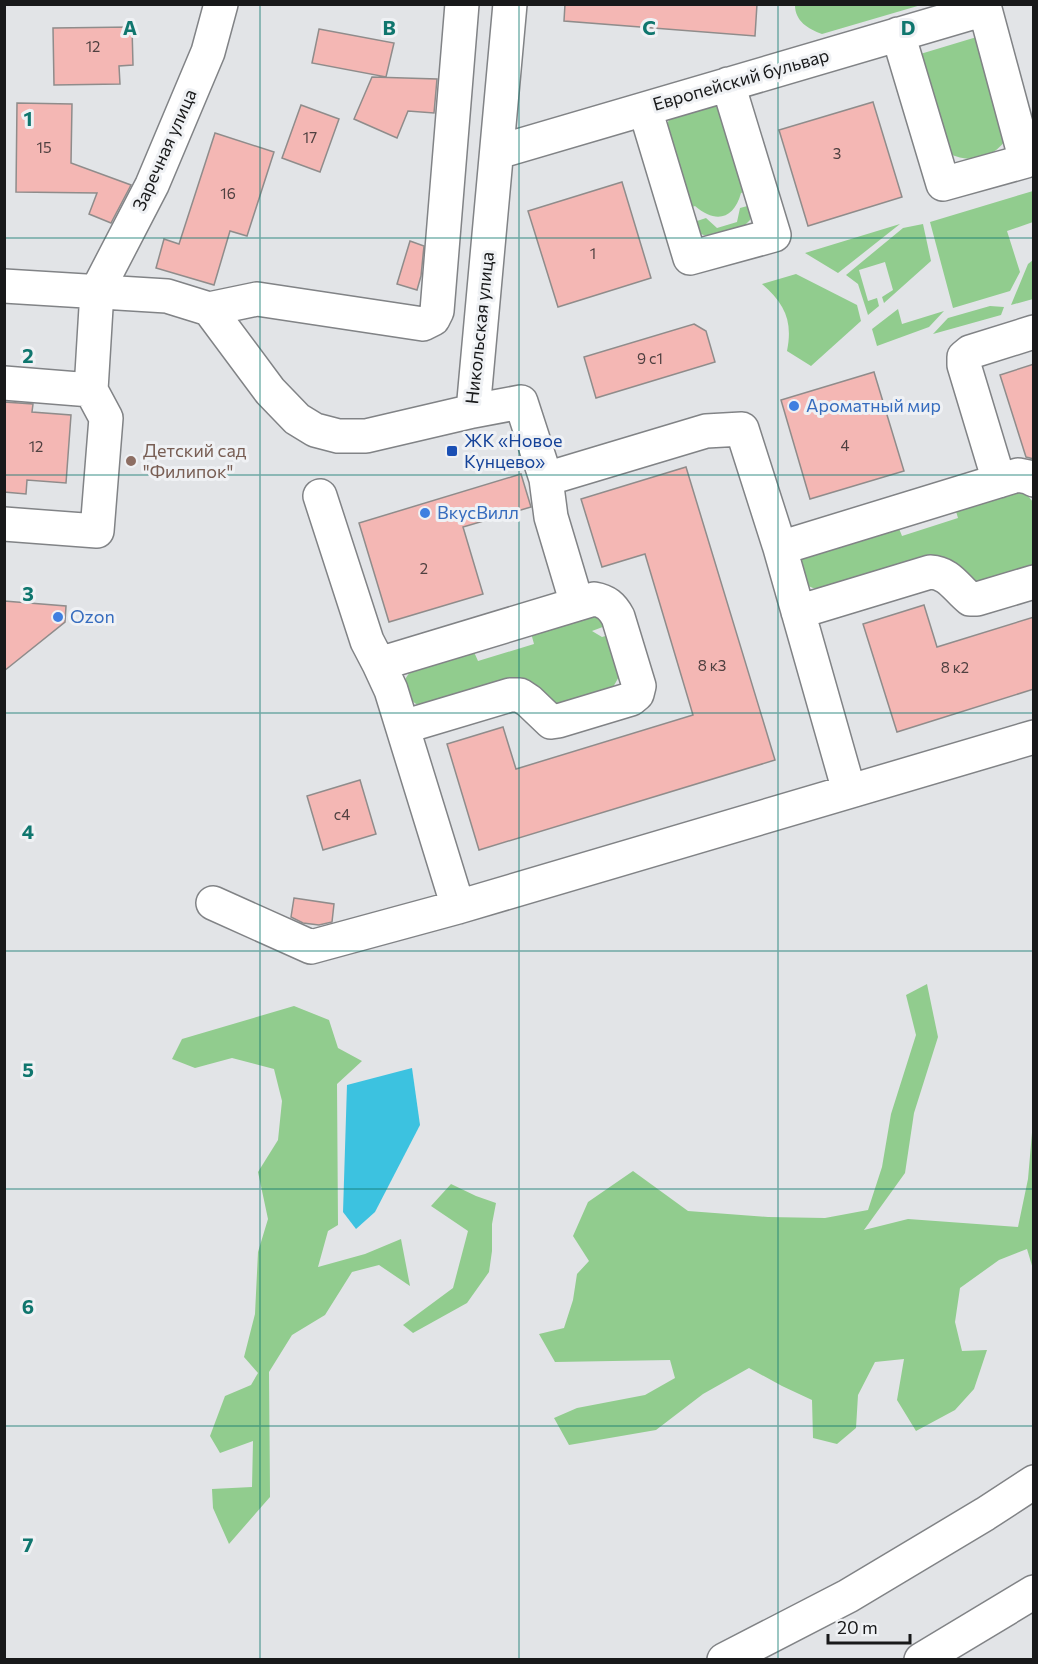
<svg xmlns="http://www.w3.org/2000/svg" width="1038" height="1664" font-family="Commissioner,sans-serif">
<rect width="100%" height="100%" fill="#e2e4e7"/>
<!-- green -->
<path fill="#91cc8e" d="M795,5V4L921,5L822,34C808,29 795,21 795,5Z
M980,36L1010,134C994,159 974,165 947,153L917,55Z
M712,105L720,109L750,190L741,193C734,219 716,224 695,206L687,209L666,126L670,118Z
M1033,191V222L1007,231L1020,272L1010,291L953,308L930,222Z
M755,204L750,220L744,226L709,237L701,234L691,223L706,218L717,228L737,222L740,208Z
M900,224L838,273L805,253Z
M923,224L931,261L884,303L882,297L893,290L885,262L859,270L868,301L877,298L879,306L868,315L858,284L846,275L903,228Z
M1033,260V299L1011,305L1028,264Z
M796,274L857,305L861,321L811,366L787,351C793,321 785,304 762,284Z
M990,306L1004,307L1001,315L933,334L948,318Z
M898,309L902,324L944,311L929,327L877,346L872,329Z
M1021,491L1028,496L1033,502L1034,543L1032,544L1033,548V567L982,584L821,589L813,588L806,585L799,562L802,557L898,526L902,536L958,518L955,508Z
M588,616L597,617L608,625L592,631L602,637L612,634L621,673L612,689L561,708L418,705C404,697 398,679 414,670L474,652L478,661L534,644L531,633Z
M927,984L938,1037L914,1113L905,1173L864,1230L908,1219L1018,1227L1028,1179L1033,1121V1269L1027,1249L999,1260L960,1288L955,1322L962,1351L987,1350L974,1389L955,1410L916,1431L897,1400L904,1359L875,1362L858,1395L856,1428L837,1444L813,1438L812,1400L782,1386L749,1368L703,1394L656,1430L569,1445L554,1418L577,1408L645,1395L675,1378L670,1360L555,1362L539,1334L564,1328L573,1300L577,1274L589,1261L573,1236L588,1202L633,1171L688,1211L768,1217L825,1218L868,1210L882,1167L891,1114L916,1035L906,995Z
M294,1006L329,1020L338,1048L362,1061L337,1084L338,1225L328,1231L318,1267L365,1254L401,1239L410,1286L379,1265L352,1272L325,1315L292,1335L269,1372L270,1497L229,1544L213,1508L212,1489L252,1487L253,1441L220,1453L210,1436L225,1396L251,1385L258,1373L244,1357L255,1314L258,1252L268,1219L258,1172L278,1140L282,1101L274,1069L232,1058L195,1068L172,1059L182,1039Z
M451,1184L476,1196L496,1203L492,1224V1251L489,1272L467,1303L413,1333L403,1325L453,1288L468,1231L431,1206Z"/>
<!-- water -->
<path fill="#3cc2e0" d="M412,1068L420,1125L375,1212L356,1229L343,1212L347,1085Z"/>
<!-- building -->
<path fill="#f4b7b4" stroke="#8f8c8b" stroke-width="1.5" d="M565,4H757L755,36L564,21Z
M132,27L133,65L119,66L120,84L54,85L53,28Z
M319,29L394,43L386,77L312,63Z
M372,77L437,79L434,113L408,111L397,138L354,119Z
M873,102L902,197L808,226L779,130Z
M17,103L72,104L71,163L131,185L111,223L89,214L97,193L16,192Z
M301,105L339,119L320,172L282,158Z
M215,133L274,152L247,236L230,231L214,285L156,268L164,239L179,244Z
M622,182L651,278L558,307L528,211Z
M410,241L424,246L421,276L417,290L397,284Z
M694,324L706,331L715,362L596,398L584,357Z
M1034,364V459L1026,457L1000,375Z
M874,372L904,471L810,499L781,400Z
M4,402L33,404L32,412L71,415L66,483L27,480L26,494L4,492Z
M686,467L775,760L479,850L447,744L503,727L516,769L693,715L645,554L602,567L581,499Z
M521,474L531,507L463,527L483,594L389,622L359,523Z
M4,601L66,606L65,622L4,671Z
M924,605L937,647L1034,617V689L897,732L863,624Z
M360,780L376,834L323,850L307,796Z
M294,898L334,904L332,922L319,925L303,923L291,917Z"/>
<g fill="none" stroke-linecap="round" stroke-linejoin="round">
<defs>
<path id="minor" d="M645,109L690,258L774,235L728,84
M498,152L985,9L1026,161L943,184L898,34
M4,286L167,296L209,309L270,391L297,419L315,430L338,436H366L473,411L510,4
M209,309L257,299L423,324L433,319L437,311L462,4
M4,383L91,390L97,291L152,185L208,52L221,4
M473,411L521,402L546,479L551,517L577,604
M546,479L706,431L742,429L780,548L849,791
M999,481L964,365V357L970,352L1034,332
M320,496L367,641L379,664L391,690L458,907
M4,524L97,531L106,418L91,390
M780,548L1018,475L1028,477L1034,480
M798,612L930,572C950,573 956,588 970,599H977L1034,582
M379,664L594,599C606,601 612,606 618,617L639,686L637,694L631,699L558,721L551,722L529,701L520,695H510L403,727
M213,903L311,947L458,907L1034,737"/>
<path id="highway" d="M724,1660L848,1596L985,1514L1034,1482
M921,1660L1034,1592"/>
</defs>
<!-- minor casing -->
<use href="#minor" stroke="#818386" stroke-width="36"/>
<!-- highway casing -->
<use href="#highway" stroke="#818386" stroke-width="36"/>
<!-- minor -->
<use href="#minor" stroke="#fff" stroke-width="33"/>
<!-- highway -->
<use href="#highway" stroke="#fff" stroke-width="33"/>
</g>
<!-- grid -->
<path fill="none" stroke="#0f766e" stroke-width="1.5" stroke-opacity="0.55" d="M260,4V1660M519,4V1660M778,4V1660M4,238H1034M4,475H1034M4,713H1034M4,951H1034M4,1189H1034M4,1426H1034"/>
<!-- markers -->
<g fill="#3f7fe0" stroke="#eff1f4" stroke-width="2">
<circle cx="794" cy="406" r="6"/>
<circle cx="425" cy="513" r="6"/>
<circle cx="58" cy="617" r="6"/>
</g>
<rect fill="#1a4fb4" stroke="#eff1f4" stroke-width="2" x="446" y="445" width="12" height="12" rx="3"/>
<circle fill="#8d6e63" stroke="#eff1f4" stroke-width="2" cx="131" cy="461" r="6"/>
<g text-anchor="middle" stroke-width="6" stroke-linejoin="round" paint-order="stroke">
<!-- number labels -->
<g font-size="15" fill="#4f4040">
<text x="93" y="52">12</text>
<text x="310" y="143">17</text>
<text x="44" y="153">15</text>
<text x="837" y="159">3</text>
<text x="228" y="199">16</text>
<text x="593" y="259">1</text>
<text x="650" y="364">9 с1</text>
<text x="845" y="451">4</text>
<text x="36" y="452">12</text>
<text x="424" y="574">2</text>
<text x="712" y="671">8 к3</text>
<text x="955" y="673">8 к2</text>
<text x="342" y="820">с4</text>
</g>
<!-- street labels -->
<g font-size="18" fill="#18191a" stroke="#eff1f4">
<text transform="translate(741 80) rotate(-16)" y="6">Европейский бульвар</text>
<text transform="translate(165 150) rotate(-66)" y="6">Заречная улица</text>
<text transform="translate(480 328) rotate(-84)" y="6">Никольская улица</text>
</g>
<!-- shop labels -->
<g font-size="18" fill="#366cbe" stroke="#eff1f4" text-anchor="start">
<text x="806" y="412">Ароматный мир</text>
<text x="437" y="519">ВкусВилл</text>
<text x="70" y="623">Ozon</text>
</g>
<!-- transit labels -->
<g font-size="18" fill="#164399" stroke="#eff1f4" text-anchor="start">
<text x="464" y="447">ЖК «Новое<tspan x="464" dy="21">Кунцево»</tspan></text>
</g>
<!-- education labels -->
<g font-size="18" fill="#785e54" stroke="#eff1f4" text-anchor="start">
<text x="143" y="457">Детский сад<tspan x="143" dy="21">"Филипок"</tspan></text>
</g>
</g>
<g font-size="20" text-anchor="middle" font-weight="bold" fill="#0f766e" stroke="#eff1f4" stroke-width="6" stroke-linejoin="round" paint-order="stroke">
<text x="130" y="35">A</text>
<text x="389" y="35">B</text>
<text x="649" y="35">C</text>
<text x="908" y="35">D</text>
<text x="28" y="126">1</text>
<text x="28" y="363">2</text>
<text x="28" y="601">3</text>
<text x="28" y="839">4</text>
<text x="28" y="1077">5</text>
<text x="28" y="1314">6</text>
<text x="28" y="1552">7</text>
</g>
<!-- border -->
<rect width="1038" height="1664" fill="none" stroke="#18191a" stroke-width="12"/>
<!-- scale -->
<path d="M828 1634v9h82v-9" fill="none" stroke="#18191a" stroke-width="3"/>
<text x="837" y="1634" font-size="18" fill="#18191a" stroke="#eff1f4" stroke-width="4.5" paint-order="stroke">20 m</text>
</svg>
